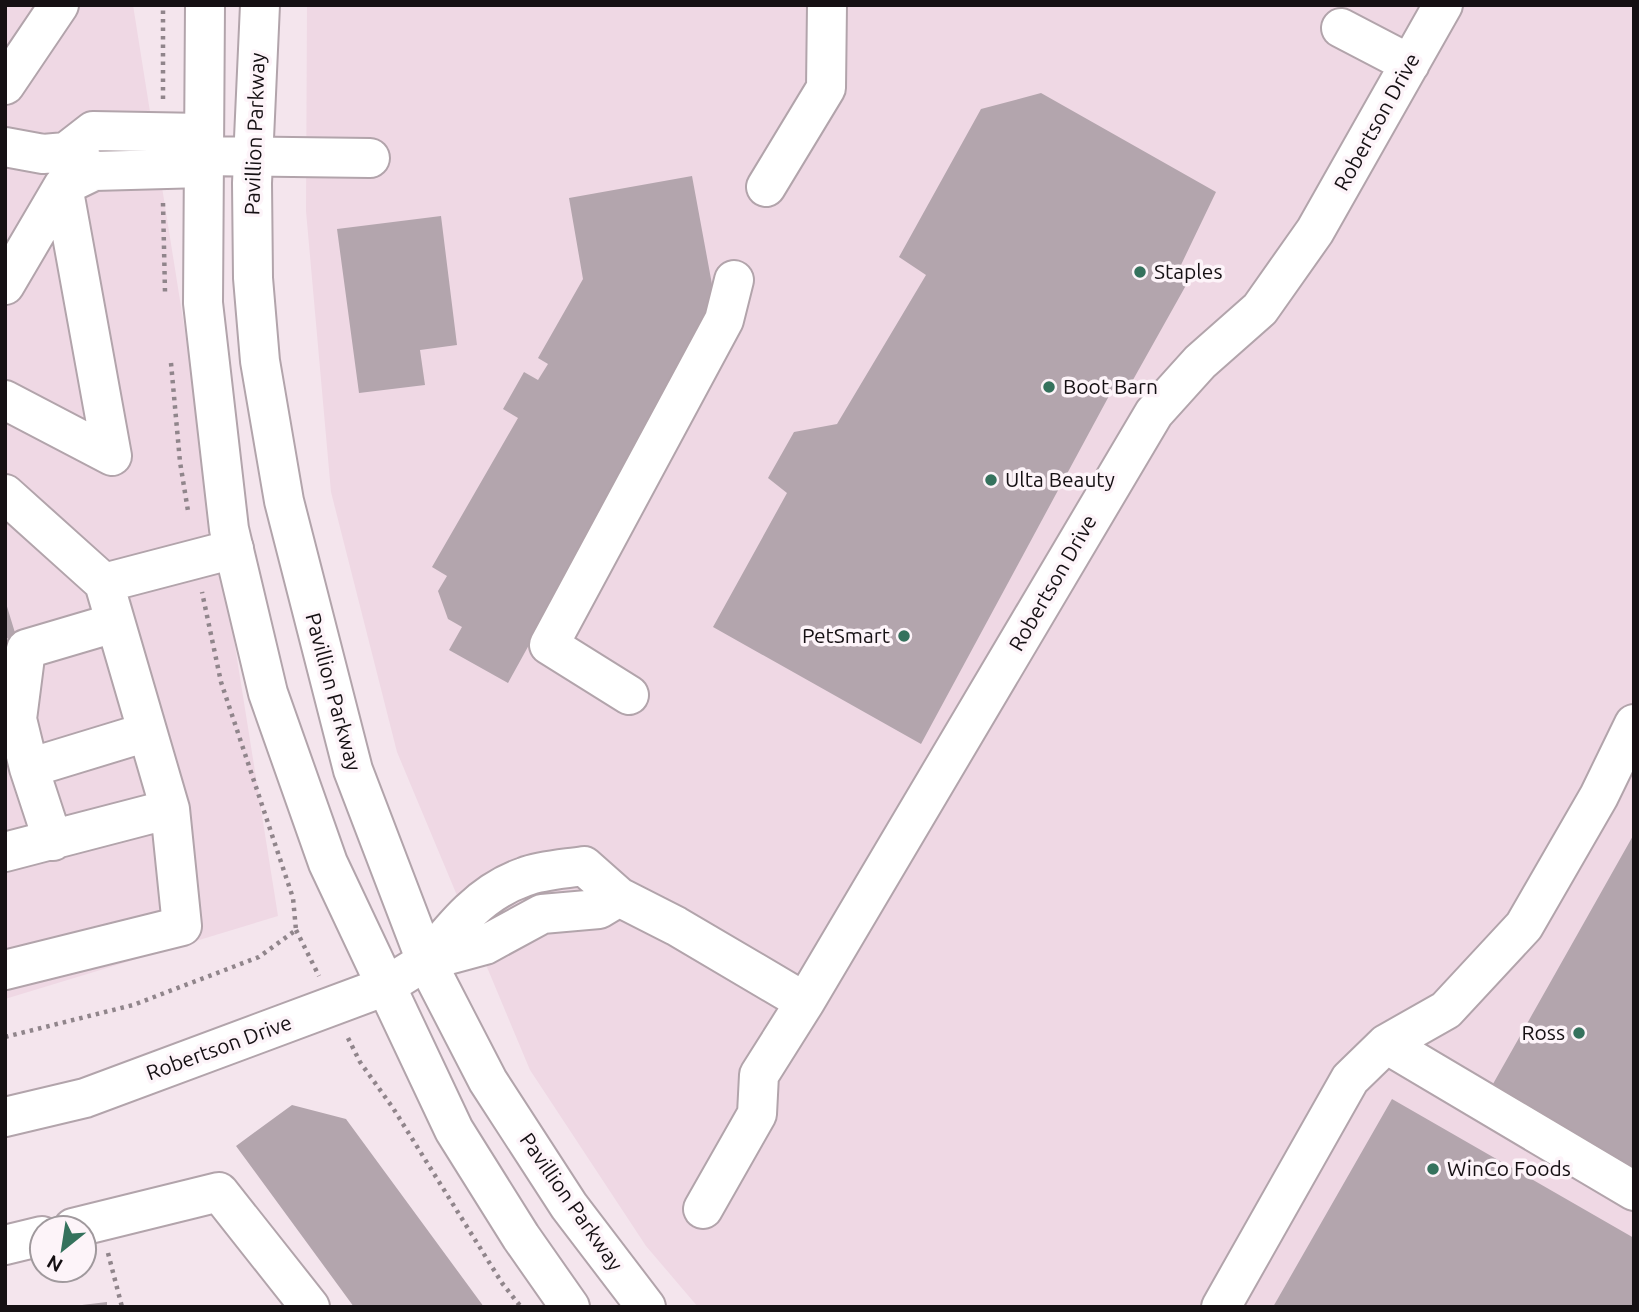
<svg xmlns="http://www.w3.org/2000/svg" width="1639" height="1312" font-family="Ubuntu,sans-serif">
<rect width="100%" height="100%" fill="#f4e5ed"/>
<!-- built -->
<path fill="#efd8e4" d="M5,5H133L278,916L5,999Z
M307,5H1634V1307H698L646,1246L530,1070L397,752L331,492L306,211Z"/>
<!-- building -->
<path fill="#b3a5ad" d="M1041,93L1216,192L1180,267L1194,271L1129,387L1116,383L921,744L713,627L787,493L768,478L794,432L837,424L926,275L899,257L981,109Z
M692,176L716,306L508,683L449,650L462,627L448,619L438,591L447,576L432,567L518,418L503,409L524,372L538,380L548,364L538,358L583,279L569,198Z
M441,216L457,345L420,350L425,385L359,393L337,229Z
M5,600L16,636L5,639Z
M1634,834V1170L1489,1091Z
M1392,1099L1634,1238V1307H1273Z
M292,1105L346,1119L484,1307H354L236,1146Z
M107,1302V1307H82V1305Z"/>
<g fill="none" stroke-linecap="round" stroke-linejoin="round">
<defs>
<path id="minor" d="M1341,28L1410,64
M5,85L59,5
M5,147L43,154L66,152L93,131L204,133
M203,156L370,158
M73,157L94,171L203,168
M766,187L826,88L827,5
M5,285L63,186L94,171
M5,400L112,456L63,186
M5,494L104,583
M629,695L549,645L724,320L734,280
M29,768L147,732
M53,841L29,768L17,719L26,649L114,623
M5,852L170,809L104,583L234,549
M426,961C454,926 481,892 524,877C542,870 565,869 584,866L619,897L676,926L805,1002L1154,413L1200,362L1260,309L1315,231L1443,5
M5,970L182,926L170,809
M1386,1044L1634,1191
M5,1117L85,1098L386,986L426,961L485,945L542,914L599,909L619,897
M703,1209L757,1114L759,1075L805,1002
M73,1228L219,1192L310,1307
M5,1245L42,1236
M1221,1307L1350,1079L1386,1044L1446,1010L1524,926L1599,796L1634,724"/>
<path id="major" d="M205,5L203,303L229,529L268,693L328,863L454,1130L521,1237L570,1307
M260,5L252,183L253,278L260,361L284,501L353,770L426,961L488,1081L569,1206L646,1307"/>
</defs>
<!-- minor casing -->
<use href="#minor" stroke="#b2a4ab" stroke-width="42"/>
<!-- major casing -->
<use href="#major" stroke="#b2a4ab" stroke-width="42"/>
<!-- path -->
<path stroke="#90858b" stroke-width="4.5" stroke-dasharray="3.5 5" stroke-linecap="butt" d="M163,99V5
M163,203L165,292
M171,363L180,462L188,511
M296,930L319,976
M5,1037L133,1005L259,957L296,930L293,898L221,682L202,592
M348,1038L360,1062L393,1108L502,1283L521,1307
M108,1253L122,1307"/>
<!-- minor -->
<use href="#minor" stroke="#fff" stroke-width="38"/>
<!-- major -->
<use href="#major" stroke="#fff" stroke-width="38"/>
</g>
<!-- markers -->
<g fill="#35725d" stroke="#fdf4f9" stroke-width="2.5">
<circle cx="1140" cy="272" r="7"/>
<circle cx="1049" cy="387" r="7"/>
<circle cx="991" cy="480" r="7"/>
<circle cx="904" cy="636" r="7"/>
<circle cx="1579" cy="1033" r="7"/>
<circle cx="1433" cy="1169" r="7"/>
</g>
<g text-anchor="middle" stroke-width="7" stroke-linejoin="round" paint-order="stroke">
<!-- street labels -->
<g font-size="21" fill="#151013" stroke="#fdf4f9">
<text transform="translate(1377 122) rotate(-61)" y="7">Robertson Drive</text>
<text transform="translate(255 134) rotate(-88)" y="7">Pavillion Parkway</text>
<text transform="translate(1053 583) rotate(-60)" y="7">Robertson Drive</text>
<text transform="translate(333 692) rotate(75)" y="7">Pavillion Parkway</text>
<text transform="translate(219 1048) rotate(-20)" y="7">Robertson Drive</text>
<text transform="translate(571 1202) rotate(55)" y="7">Pavillion Parkway</text>
</g>
<!-- poi labels -->
<g font-size="21" fill="#151013" stroke="#fdf4f9" text-anchor="start">
<text x="1154" y="279">Staples</text>
<text x="1063" y="394">Boot Barn</text>
<text x="1005" y="487">Ulta Beauty</text>
<text x="890" y="643" text-anchor="end">PetSmart</text>
<text x="1565" y="1040" text-anchor="end">Ross</text>
<text x="1447" y="1176">WinCo Foods</text>
</g>
</g>
<!-- border -->
<rect width="1639" height="1312" fill="none" stroke="#151013" stroke-width="14"/>
<!-- north arrow -->
<g transform="translate(63 1249) rotate(210)"><circle r="33" fill="#fdf4f9" stroke="#a0999d" stroke-width="2"/>
<path d="M0-5L12 26L0 18L-12 26Z" fill="#35725d"/>
<text y="-10" font-size="19" font-weight="bold" text-anchor="middle" fill="#151013">N</text>
</g>
</svg>
